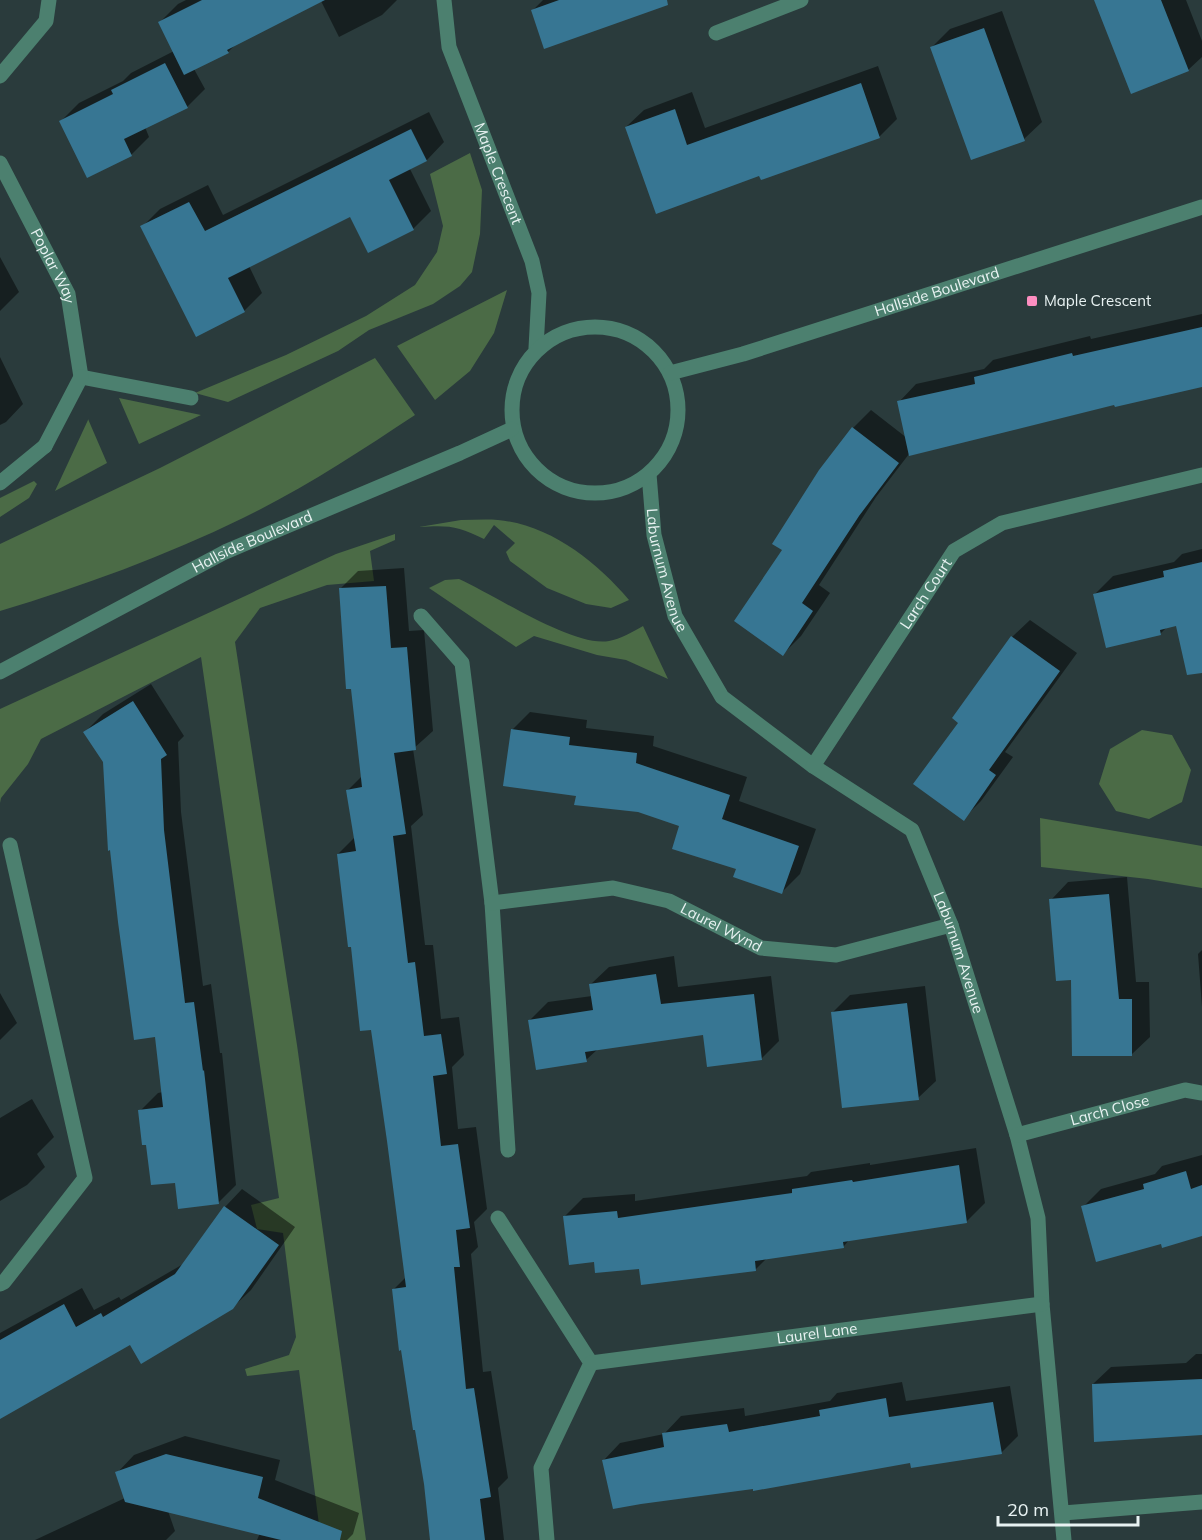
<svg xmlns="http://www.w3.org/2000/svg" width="1202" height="1540" font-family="Mulish,sans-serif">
<rect width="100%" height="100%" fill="#2a3b3c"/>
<!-- green -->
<path fill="#4b6b46" d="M470,153L482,190L480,234L472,272L460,286L433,304L369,330L338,351L228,402L195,393L286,355L366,316L415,285L437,252L443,226L430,174Z
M507,290L494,333L470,371L435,400L397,346Z
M375,358L415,415C359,452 303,489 243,518C165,556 83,586 0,611V544L160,468Z
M119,398L201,415L139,444Z
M88,419L107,463L55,491L88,420Z
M34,481L37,484L29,498L0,517V498Z
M461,520C473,520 486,519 498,520C550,525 596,561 629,600L611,608L586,604L547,588L510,561L506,552L515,543L494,525L484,539C458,526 449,525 419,527Z
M395,534V540L370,551L374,581L327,585L260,608L235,642L297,1045L366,1540H321L299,1370L247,1376L245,1369L289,1355L296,1337L283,1233L257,1229L251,1205L279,1198L201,657L41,739L28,764L1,798L0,803V709L336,554Z
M459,579C493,594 574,648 609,641C620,639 633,632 643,626L668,679L626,660L597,655L534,636L516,647L429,588L445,580Z
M1142,730L1172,735L1191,770L1182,802L1149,819L1116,811L1099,784L1110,749Z
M1040,818L1202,846V888L1148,879L1041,867Z"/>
<!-- shadow -->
<path fill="#0007" d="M186,0H397L382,15L339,37L321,1L237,43L228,52L194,69L205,89L187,107L145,127L149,137L132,154L88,176L61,121L79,103L123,81L131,73L174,51L160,22L178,4Z
M543,0H664L533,10Z
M1096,0H1186L1202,41V57L1188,70Z
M1002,11L1042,122L1024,139L932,47L950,29Z
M878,66L897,119L879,137L760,175L626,127L644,110L692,92L705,128Z
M429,112L444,142L427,160L410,169L431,211L413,229L351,215L249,266L262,293L244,311L142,227L160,209L208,185L223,215Z
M0,257L19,292L0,311Z
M1202,314V385L1115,403L909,454L876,497L819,585L830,593L801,636L783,654L784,550L853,428L871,410L907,438L899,402L916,384L984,369L993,360L1090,336L1091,339Z
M0,357L23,404L6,422L0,425Z
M1202,549V618L1168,626L1161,633L1107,646L1095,594L1113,576L1174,562L1182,554Z
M404,568L409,631L424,630L433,731L413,749L423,815L411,826L425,945H433L441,1019L459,1017L464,1055L452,1067L458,1129L476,1127L487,1209L474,1222L478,1247L471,1254L483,1372L491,1371L508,1478L498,1488L504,1540H432L417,1428L393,1290L406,1277L373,1028L352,945L338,854L355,837L348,790L362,776L340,589L358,571Z
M1030,620L1077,653L1005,752L1013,757L981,801L963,819L960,722L1012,637Z
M151,684L184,736L178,742L181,812L203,986L211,984L220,1053H222L236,1185L218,1203L147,1143L140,1111L158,1093L163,1092L157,1035L104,761L85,732L103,714Z
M530,712L587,720L586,728L654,736L653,746L747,777L739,801L816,829L800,874L782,892L738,868L681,825L638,810L577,795L512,730Z
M1127,877L1136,982H1149L1150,1037L1132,1054L1073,978L1051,900L1068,882Z
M1202,950V1007L1198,954Z
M674,956L678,987L771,976L779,1041L761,1059L705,1033L598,1049L586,1060L530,1020L548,1002L592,996L591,984L609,967Z
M925,986L936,1081L918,1098L833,1012L850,995Z
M0,993L17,1023L0,1040Z
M32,1099L54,1137L37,1154L45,1167L27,1185L0,1201V1118Z
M976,1148L985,1203L967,1221L850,1239L844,1246L768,1257L756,1269L640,1267L595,1261L565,1216L583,1198L635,1194V1201L807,1176L811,1172L870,1163V1165Z
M1202,1155V1235L1162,1243L1083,1207L1101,1189L1155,1174L1162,1166Z
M242,1189L295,1227L251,1290L232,1308L130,1343L0,1417V1333L82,1288L94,1310L119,1297L121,1300L185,1263L225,1207Z
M1196,1354H1202V1434L1093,1384L1111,1367L1186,1363Z
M902,1382L906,1401L1010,1386L1018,1436L1001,1453L911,1461L604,1460L620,1443L664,1434L681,1416L744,1408L745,1416L830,1401L837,1393Z
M185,1436L280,1460L275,1480L359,1513L353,1534L347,1540H257L260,1533L168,1511L175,1531L166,1540H35L125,1498L117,1473L134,1455Z"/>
<!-- building -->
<path fill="#377693" d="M202,0H325L227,50L229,53L184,75L158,22Z
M559,0H667L668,5L544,49L531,10Z
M1094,0H1161L1189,71L1131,94Z
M984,28L1025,141L971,160L930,47Z
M165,63L188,108L124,139L132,156L87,178L59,121L113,94L111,90Z
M861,83L880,138L761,180L759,176L656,214L625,127L675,109L687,145Z
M411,129L427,161L389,180L414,230L368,253L350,217L228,278L245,312L196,337L140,226L189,202L205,231Z
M1202,327V387L1115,407L1114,405L909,456L897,401L975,384L974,377L1072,353L1073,356Z
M852,427L899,463L859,516L802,603L813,611L783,656L734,621L782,550L772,544L819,470Z
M1202,562V673L1187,675L1176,626L1160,630L1161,635L1106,648L1093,594L1164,577L1163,571Z
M386,586L391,648L407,647L416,750L394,753L406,834L393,836L408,963L415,962L424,1036L441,1034L447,1074L433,1076L441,1146L458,1144L470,1228L456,1230L460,1267H454L466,1389L474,1388L491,1497L480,1499L485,1540H430L424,1484L415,1430H413L401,1350L399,1351L392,1289L406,1287L387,1141L371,1030L360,1031L351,947H348L337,854L356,851L346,790L362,787L351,689H346L339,588Z
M1011,636L1060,671L989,770L996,775L964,821L913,784L958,723L952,718Z
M133,701L167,755L161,759L164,830L185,1003L194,1002L203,1071L204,1070L219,1204L178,1209L175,1183L151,1185L146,1145H142L138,1110L163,1107L155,1037L134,1040L118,922L110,850L108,851L103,762L83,732Z
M511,729L570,737L569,745L637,753L636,763L730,795L722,819L799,846L782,894L733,877L736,869L672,849L679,826L638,812L574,805L576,796L503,786Z
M1109,894L1119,999H1132V1056H1072L1071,980L1056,981L1049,899Z
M656,974L661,1004L754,994L762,1060L707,1067L703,1035L585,1052L587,1062L536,1070L528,1020L593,1010L589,984Z
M907,1003L919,1100L842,1108L831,1012Z
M959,1165L967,1223L843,1242L844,1248L755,1261L756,1271L641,1285L639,1269L595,1273L594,1262L569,1265L563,1216L617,1211L618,1218L792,1193V1189L852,1180L853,1182Z
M1186,1171L1191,1189L1202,1185V1236L1162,1248L1161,1244L1096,1262L1081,1206L1144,1189L1143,1184Z
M224,1206L279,1245L233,1309L141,1364L130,1345L0,1419V1340L64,1304L76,1327L101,1313L103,1317L175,1274Z
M1202,1379V1435L1094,1442L1092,1384Z
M886,1398L889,1417L993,1402L1002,1454L911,1468L910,1463L753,1491V1489L641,1504L613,1509L602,1460L664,1447L662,1433L727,1424L729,1432L820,1416L819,1410Z
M166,1454L263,1477L258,1498L342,1531L340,1540H281L125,1502L115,1472Z"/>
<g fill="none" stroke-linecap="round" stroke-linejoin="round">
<!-- service -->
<path stroke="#4c806f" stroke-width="15" d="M0,483L45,446
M421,616L462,663L492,903L508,1150
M498,1218L591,1363L541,1468L547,1540"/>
<!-- minor -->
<g stroke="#4c806f" stroke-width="15">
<path id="s1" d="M444,0L449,47L532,261L539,293L536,348"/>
<path d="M716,33L801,0"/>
<path d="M0,76L46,21L49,0"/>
<path id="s2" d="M0,163L68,294L81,377"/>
<path d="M81,377L191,398"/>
<path d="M45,446L81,377"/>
<path id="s3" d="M649,474L654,535L675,616L722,697L813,766L912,830L951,925L1017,1135L1038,1218L1042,1304L1064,1540"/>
<path id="s4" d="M813,766L954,551L1002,523L1202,475"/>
<path id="s5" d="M492,903L613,888L669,901L761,948L836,955L951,925"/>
<path id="s6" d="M1017,1135L1185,1090L1202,1093"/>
<path d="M0,1284L4,1282L85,1178L10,845"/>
<path id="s7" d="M591,1363L1042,1304"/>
<path d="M1063,1513L1202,1502"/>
</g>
<!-- tertiary -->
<g stroke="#4c806f" stroke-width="15">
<circle cx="595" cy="410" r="83"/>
<path id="s8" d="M670,373L743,354L1202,207"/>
<path id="s9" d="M0,672L225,552L460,453L512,429"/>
</g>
</g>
<!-- markers -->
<rect fill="#fd8ec0" stroke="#2a3b3c" stroke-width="2" x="1026" y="295" width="12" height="12" rx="3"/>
<g text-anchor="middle" stroke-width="4.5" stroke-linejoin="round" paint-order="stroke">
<!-- street labels -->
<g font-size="15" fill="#e8f2f2" stroke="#2a3b3c">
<text dy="5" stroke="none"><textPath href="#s1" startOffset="183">Maple Crescent</textPath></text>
<text dy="5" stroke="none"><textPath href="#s2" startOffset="116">Poplar Way</textPath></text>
<text dy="5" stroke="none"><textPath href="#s8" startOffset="279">Hallside Boulevard</textPath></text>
<text dy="5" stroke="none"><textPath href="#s9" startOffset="284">Hallside Boulevard</textPath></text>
<text dy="5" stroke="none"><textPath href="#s3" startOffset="98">Laburnum Avenue</textPath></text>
<text dy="5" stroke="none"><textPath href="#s4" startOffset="206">Larch Court</textPath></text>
<text dy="5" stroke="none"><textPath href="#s5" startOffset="238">Laurel Wynd</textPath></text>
<text dy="5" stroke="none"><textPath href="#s3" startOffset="602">Laburnum Avenue</textPath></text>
<text dy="5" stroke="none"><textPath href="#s6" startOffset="96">Larch Close</textPath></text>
<text dy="5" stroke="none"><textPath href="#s7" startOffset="228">Laurel Lane</textPath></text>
</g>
<!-- poi labels -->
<g font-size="15" fill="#e8f2f2" stroke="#2a3b3c" text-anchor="start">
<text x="1044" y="306">Maple Crescent</text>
</g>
</g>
<!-- scale -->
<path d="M998 1516v9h140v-9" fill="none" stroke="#e8f2f2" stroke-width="3"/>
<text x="1007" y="1516" font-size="18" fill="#e8f2f2" stroke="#2a3b3c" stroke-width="4.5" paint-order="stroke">20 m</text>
</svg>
